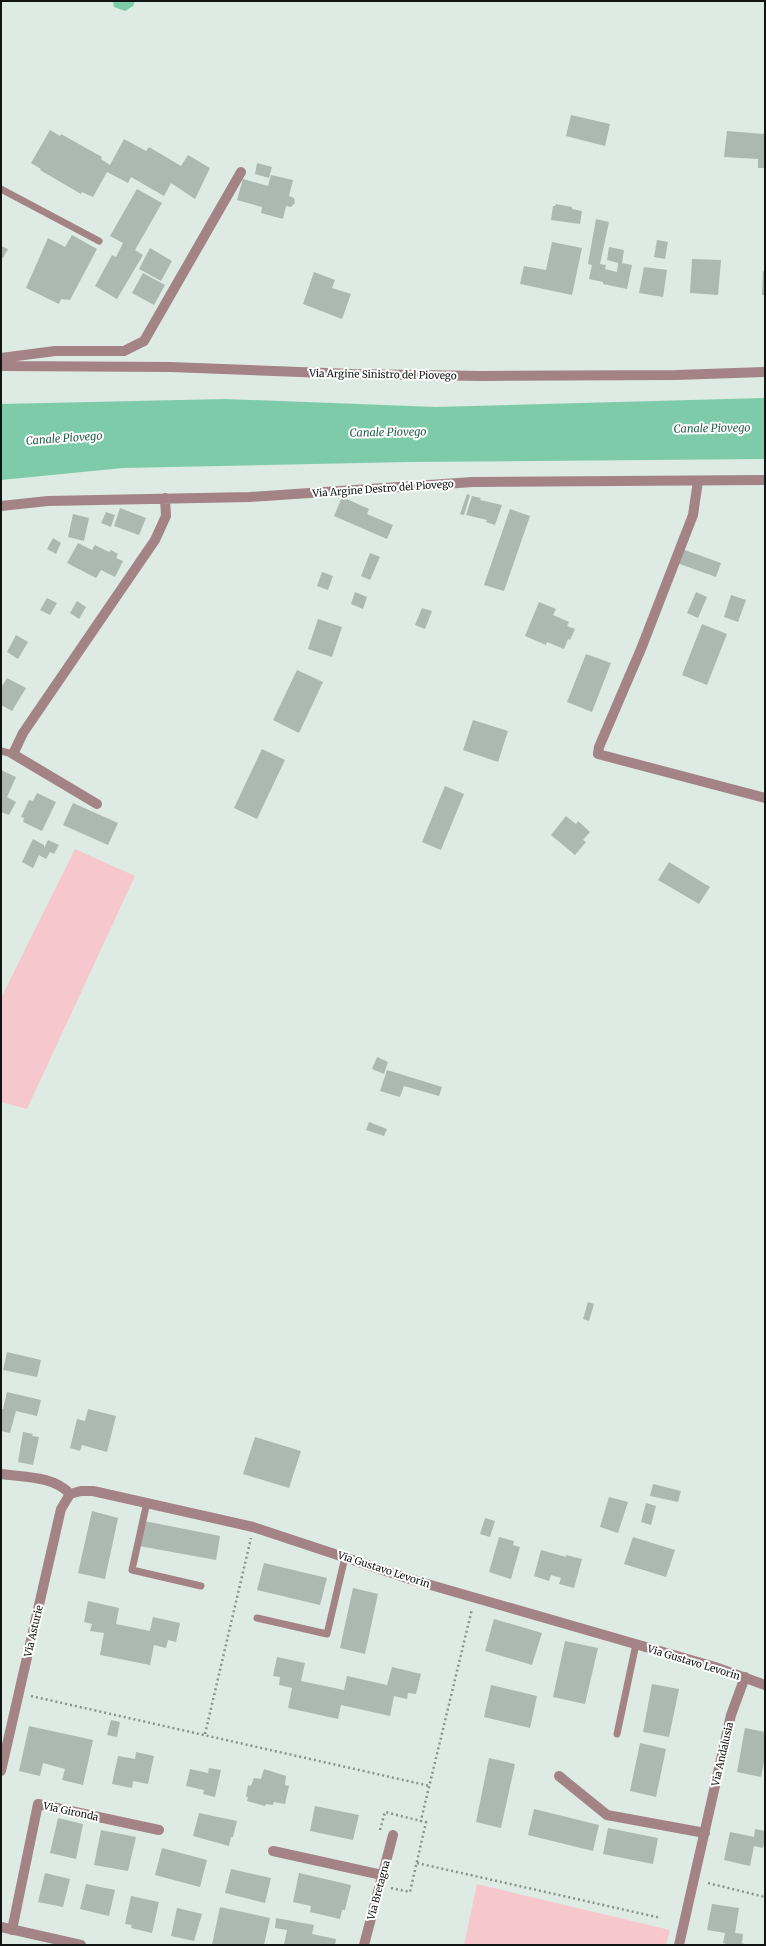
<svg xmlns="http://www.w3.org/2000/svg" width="766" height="1946" font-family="Merriweather,serif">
<rect width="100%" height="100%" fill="#ddebe4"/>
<!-- green -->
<path fill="#f6c8cd" d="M75,849L135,876L27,1109L1,1102V998Z
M477,1884L670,1930L666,1945H464Z"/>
<!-- water -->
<path fill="#7ecba9" d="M135,1L133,6L125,11L114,7L113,1Z
M765,398V459L408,462L123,468L1,480V404L225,399L436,407Z"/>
<!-- building -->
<path fill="#acb9b2" d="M571,115L610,124L605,146L566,136Z
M50,130L60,136L61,134L102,157L101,159L110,165L124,139L146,151L149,147L181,166L188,155L210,168L195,199L171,183L164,196L131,177L128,183L107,172L93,197L82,192L81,194L40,170L41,169L31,163Z
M727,131L765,134V168H758V159L724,157Z
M257,163L272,167L269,178L255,174Z
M271,175L293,180L289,196L294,198L295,203L291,207L286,206L283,219L261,213L262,207L237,200L243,179L268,186Z
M137,189L162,203L135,250L143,255L117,299L95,286L112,255L116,257L123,243L110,236Z
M556,204L572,207V209L582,211L580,224L551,220L553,206H555Z
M596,219L609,222L600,264L606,265L605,269L617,272L618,263L607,260L609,247L624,250L622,263L632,265L627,289L603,284V282L589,279L592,265L588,264Z
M72,235L97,249L70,300L61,299L59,304L26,288L48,238L65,247Z
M657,240L668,242L665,259L654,257Z
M552,242L582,248L572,295L520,284L524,266L546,270Z
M1,246L8,249L3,258L1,257Z
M150,248L172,261L161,281L139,269Z
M692,259L721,260L718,295L690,293Z
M644,267L667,270L663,297L639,293Z
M763,271H765V295H762Z
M314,272L335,280L332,288L351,294L342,319L303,304Z
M143,273L165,285L154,305L132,293Z
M467,494L470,495L464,515L460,514Z
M472,496L481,498L480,500L502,505L495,525L486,522L487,520L466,515Z
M342,497L369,509L367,514L393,525L387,539L334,516Z
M120,508L146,518L139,535L114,526Z
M510,509L530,516L504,591L484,585Z
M106,512L115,515L111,527L101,523Z
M73,514L89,518L84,541L68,537Z
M53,538L61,543L56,554L47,549Z
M78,543L92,550L95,545L109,552L111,550L118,554L116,558L123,561L115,577L101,570L96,578L67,563Z
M682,549L721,563L716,577L677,563Z
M370,553L380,557L370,580L361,576Z
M322,572L333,576L328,590L317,586Z
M355,592L367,597L363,609L351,604Z
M696,592L707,597L698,618L687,613Z
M731,595L746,600L738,622L724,617Z
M47,598L57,603L50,615L40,610Z
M77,601L86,607L79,619L70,613Z
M539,602L556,609L553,615L569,622L567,626L575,629L570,640L568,639L564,649L547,642L546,645L525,636Z
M422,608L432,611L425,629L415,625Z
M318,619L342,627L332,657L308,649Z
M702,624L727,634L707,685L682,675Z
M16,635L28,642L18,659L7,652Z
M586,654L611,663L592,712L567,702Z
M297,670L323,682L299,733L273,720Z
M7,678L26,688L12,711L1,705V688Z
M473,720L508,731L498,762L463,750Z
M262,749L285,760L257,819L234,808Z
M1,770L16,777L7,797L16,802L9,815L1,812Z
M445,786L464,794L441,850L422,842Z
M37,793L56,802L42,831L23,822L24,818L21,817L29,800L33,801Z
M73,803L118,823L108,845L63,825Z
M566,816L576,824L578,821L590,832L583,840L586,842L575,855L551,835Z
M33,839L44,845V848L48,840L59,845L54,854L50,852L46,859L39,855L33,868L22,862Z
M669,862L710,887L699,904L658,880Z
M377,1057L388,1062L384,1074L372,1069Z
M387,1070L442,1087L439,1096L404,1086L400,1097L380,1091Z
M369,1122L387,1129L384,1136L366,1130Z
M588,1302L594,1304L589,1321L583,1319Z
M7,1352L41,1360L37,1377L3,1370Z
M7,1392L41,1400L37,1416L16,1411L10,1433L1,1431V1409H3Z
M88,1409L116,1416L107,1452L82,1445L80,1451L70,1448L77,1419L85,1421Z
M23,1432L33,1434L32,1436L39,1437L33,1465L18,1462Z
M255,1437L301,1451L289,1488L243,1474Z
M653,1484L681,1491L678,1502L650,1496Z
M609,1497L628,1502L618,1533L600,1527Z
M646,1503L656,1506L651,1525L641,1522Z
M92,1511L118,1518L105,1579L78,1573Z
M485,1518L495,1521L490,1537L480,1534Z
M144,1521L220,1536L216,1560L139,1546Z
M499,1537L514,1541L513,1545L520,1547L511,1579L489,1572Z
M633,1537L675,1550L666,1577L624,1564Z
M541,1550L566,1557V1555L582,1559L574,1588L559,1584L561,1578L551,1575L549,1581L534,1576Z
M264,1563L327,1578L320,1605L257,1590Z
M353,1588L378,1594L365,1654L340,1648Z
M88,1601L119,1608L116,1624L150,1631L153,1617L180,1623L176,1642L168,1640L166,1648L154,1645L150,1665L100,1655L104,1633L90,1631L92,1624L84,1622Z
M494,1619L542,1633L532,1665L485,1651Z
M565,1641L598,1648L585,1704L553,1697Z
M277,1657L305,1663L301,1681L344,1690L347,1676L387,1685L392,1667L421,1674L416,1694L408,1693L407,1699L394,1696L390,1716L341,1705L338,1719L288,1708L292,1688L279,1685L280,1677L273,1676Z
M652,1684L679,1689L669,1737L643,1732Z
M491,1685L537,1696L530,1728L484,1717Z
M111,1720L120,1722L117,1737L107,1735Z
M29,1726L93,1740L83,1785L62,1780L65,1769L43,1763L40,1776L19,1771Z
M745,1728L765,1732V1757L761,1777L737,1772Z
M640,1743L666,1749L656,1797L630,1791Z
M136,1752L154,1756L148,1784L133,1781L132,1788L112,1784L118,1756L135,1759Z
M489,1758L515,1764L501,1828L476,1822Z
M209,1768L221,1770L215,1797L203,1794L204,1790L186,1786L190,1769L208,1773Z
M264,1769L286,1776L285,1785L289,1786L285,1804L274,1802L273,1805L266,1804L265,1806L247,1801L248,1797H246L248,1785L251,1786L254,1778L261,1779Z
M315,1806L359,1815L353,1840L310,1831Z
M534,1809L599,1825L593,1851L528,1835Z
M199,1813L237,1821L233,1837H231L229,1846L193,1836Z
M58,1818L83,1824L76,1859L50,1853Z
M608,1828L658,1838L653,1864L603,1854Z
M755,1829L765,1831V1841L763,1848L754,1846L750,1866L724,1860L730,1832L754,1837Z
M101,1830L136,1837L128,1871L94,1865Z
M162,1848L207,1860L200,1887L155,1875Z
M231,1869L271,1878L265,1903L225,1893Z
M45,1873L70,1879L63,1907L38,1902Z
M299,1873L351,1885L345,1910H342L340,1919L310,1912L311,1906L293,1902Z
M86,1884L115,1890L109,1916L80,1909Z
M131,1896L159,1902L152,1933L131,1928L132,1925L125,1924Z
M712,1904L739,1908L735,1933L743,1934L742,1943L746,1945H729L723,1943L725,1933L707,1930Z
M220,1907L270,1918L264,1945H212Z
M177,1908L202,1914L194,1941L171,1936Z
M276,1918L314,1925L312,1934L336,1939L335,1945H284L287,1930L275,1928Z"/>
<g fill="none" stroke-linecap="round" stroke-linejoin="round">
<!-- path -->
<path stroke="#89938e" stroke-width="2.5" stroke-dasharray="2 3" stroke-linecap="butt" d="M31,1696L430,1786
M205,1734L251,1538
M380,1830L385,1812L421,1821
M417,1863L661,1918
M708,1883L765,1897
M391,1888L410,1892L426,1822L421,1821L422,1816L472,1609"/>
<!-- service -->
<path stroke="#a48386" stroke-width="7" d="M1,189L99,241
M1,751L13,754
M147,1502L132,1570L201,1586
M257,1618L327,1634L345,1557
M617,1734L636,1644"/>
<!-- minor -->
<path stroke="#a48386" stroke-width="10" d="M1,358L55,351H124L144,341L241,172
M1,366L170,367L352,374L483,376L676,375L765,372
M698,481L693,515L641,649L599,747L598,754L765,798
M1,506L48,501L250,497L473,482L765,480
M97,804L13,754L23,733L155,540L166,516L165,498
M1,1474C24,1477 54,1476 70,1494
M1,1771L61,1509L70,1494L81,1491H93L253,1527L410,1579L715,1667L765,1685
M559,1776L607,1815L705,1833
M273,1851L382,1875
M1,1927L81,1945
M12,1930L38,1804L159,1830
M364,1945L393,1835
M679,1945L731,1715L745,1677"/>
</g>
<g text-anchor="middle" stroke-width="4" stroke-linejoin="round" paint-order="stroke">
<!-- street labels -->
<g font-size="10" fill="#101412" stroke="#fff">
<text transform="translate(383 374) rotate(1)" y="4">Via Argine Sinistro del Piovego</text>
<text transform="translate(383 488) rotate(-4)" y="4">Via Argine Destro del Piovego</text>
<text transform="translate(384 1569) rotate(18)" y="4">Via Gustavo Levorin</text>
<text transform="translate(33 1631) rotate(-77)" y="4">Via Asturie</text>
<text transform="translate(694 1662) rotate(17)" y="4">Via Gustavo Levorin</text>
<text transform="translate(722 1754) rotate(-77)" y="4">Via Andalusia</text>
<text transform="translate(71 1811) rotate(12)" y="4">Via Gironda</text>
<text transform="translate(378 1890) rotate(-75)" y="4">Via Bretagna</text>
</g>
<!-- water labels -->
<g font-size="11" font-style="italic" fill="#256048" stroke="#fff">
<text transform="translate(712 428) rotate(-1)" y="4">Canale Piovego</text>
<text transform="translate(388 432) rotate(-1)" y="4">Canale Piovego</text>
<text transform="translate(64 438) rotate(-4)" y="4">Canale Piovego</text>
</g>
</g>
<!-- border -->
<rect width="766" height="1946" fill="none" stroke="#101412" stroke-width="4"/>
</svg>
